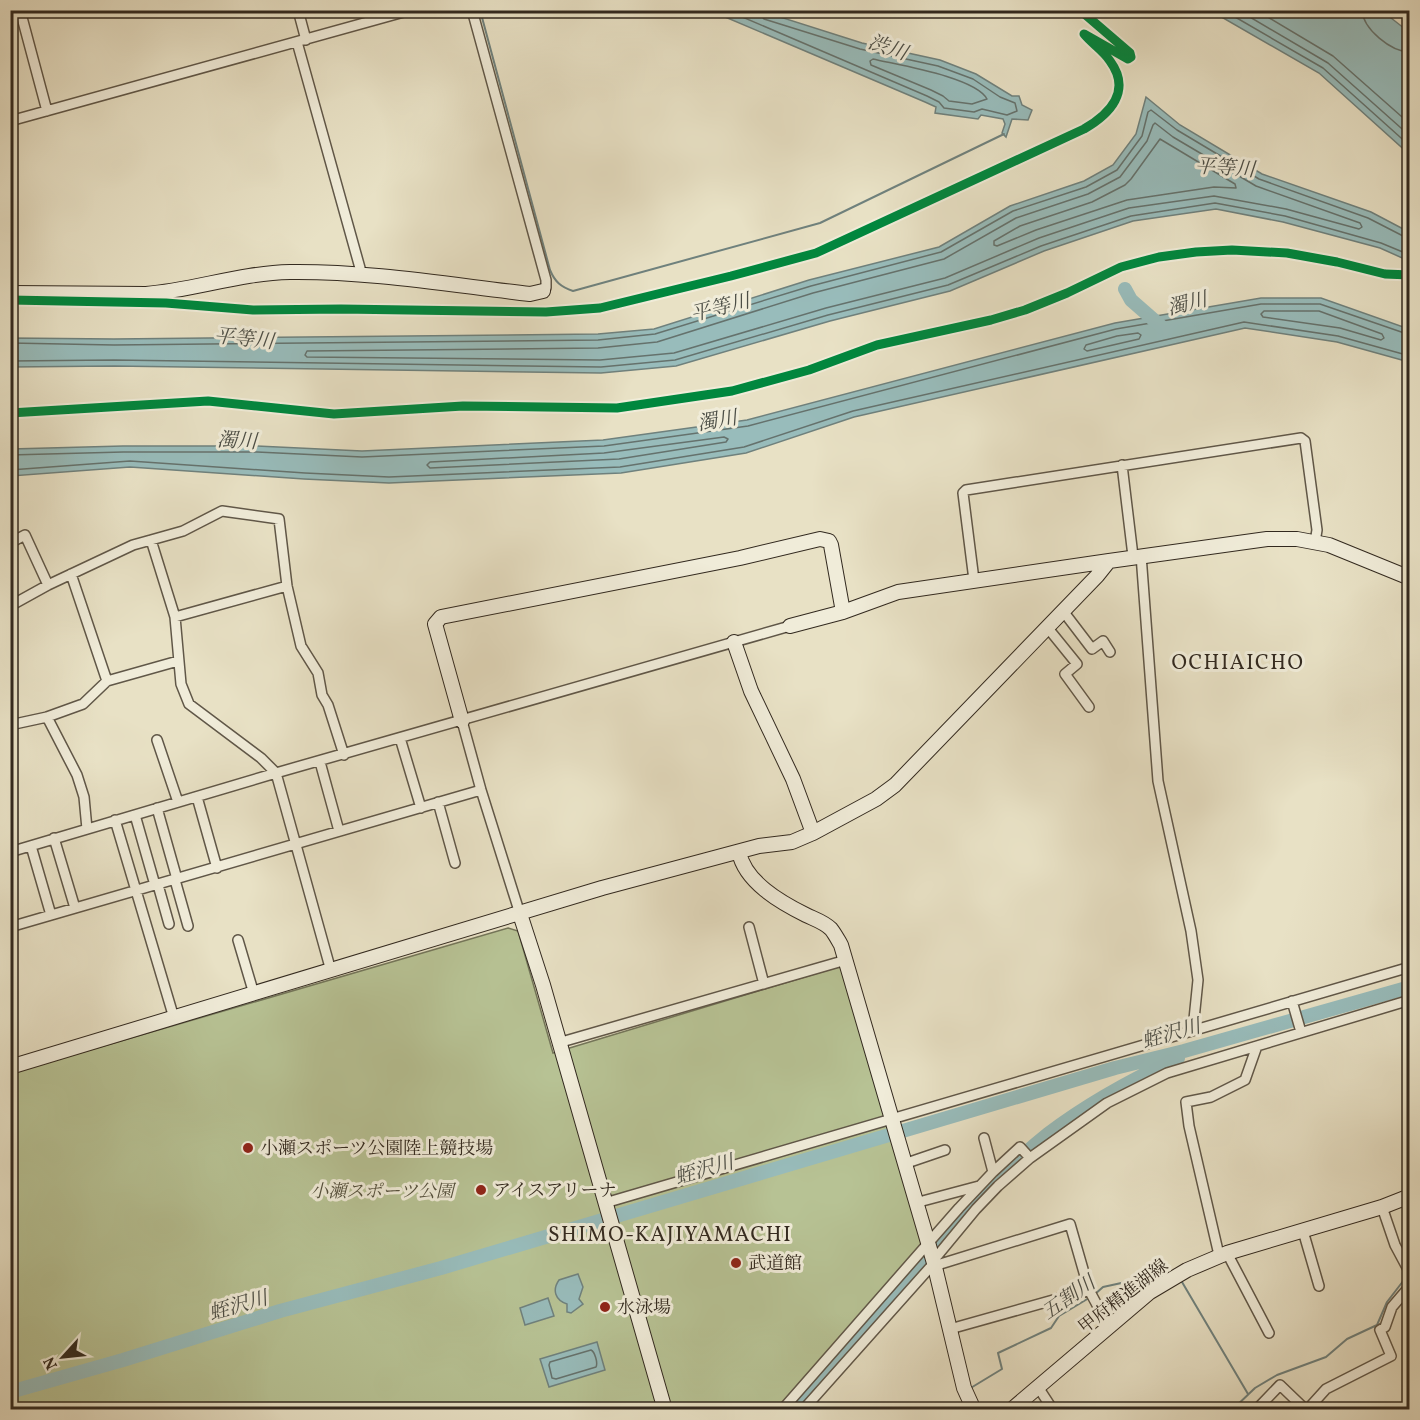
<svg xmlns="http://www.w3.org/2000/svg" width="1420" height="1420" font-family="Vollkorn,'Noto Serif JP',serif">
<rect width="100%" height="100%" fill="#e8e1c5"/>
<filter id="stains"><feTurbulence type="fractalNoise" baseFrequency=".00333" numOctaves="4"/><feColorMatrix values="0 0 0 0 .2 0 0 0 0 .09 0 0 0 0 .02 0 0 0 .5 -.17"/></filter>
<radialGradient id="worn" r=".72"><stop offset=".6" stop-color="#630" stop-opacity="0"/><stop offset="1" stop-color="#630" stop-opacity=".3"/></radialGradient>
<!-- green -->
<path fill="#b7c294" stroke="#74765a" stroke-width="1.5" d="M508,928L518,931L553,1053L841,966L928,1245L780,1409L11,1410V1073Z"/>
<!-- water -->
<path fill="#98bcbb" stroke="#6f817d" stroke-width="1.5" d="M711,11H761L862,43L940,60L976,74L1012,96H1019L1022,105L1032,110L1028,120L1012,119L1006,137L1002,133L1005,124L1003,119L981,115L978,119L935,113L936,107L925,102Z
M1211,11H1382L1409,32V154L1319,73Z
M1146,97L1180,125L1262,174L1371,212L1409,232V261L1380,248L1283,222L1216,209L1133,221L1044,251L950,291L830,321L676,366L601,373L114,366L11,367V338L114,339L598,334L654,329L809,280L939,247L1010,206L1084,181L1113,165L1136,134Z
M1261,298H1321L1409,329V362L1337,342L1245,328L854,417L746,453L621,473L389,483L304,479L130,467L11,476V449L123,446H257L362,451L603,440L747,420L1115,323Z
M578,1274L583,1287L579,1299L583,1304L571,1313L567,1312V1304C555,1300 552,1290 559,1280Z
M548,1298L554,1316L525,1325L520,1308Z
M597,1342L605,1370L549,1387L540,1359Z"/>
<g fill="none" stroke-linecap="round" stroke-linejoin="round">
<!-- shore -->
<path stroke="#65726d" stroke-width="1.5" d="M726,10L927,96L939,102L944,108L974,112L982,109L1007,115L1017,111L1015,103L1000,97L973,79L938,66L860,49L764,19L761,15V10
M1223,10L1323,68L1410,146
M1238,10L1328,63L1410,136
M1256,10L1333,56L1410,124
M1362,10C1363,29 1391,52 1410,52
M873,59C898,65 975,77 987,99L972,104L949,101L943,96L931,90L871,65L870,61Z
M1155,123L1173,137L1256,186L1360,223L1362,227L1359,229L1286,209L1214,196L1129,208L1039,238L945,278L826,308L674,353L600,360L307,357L305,355L307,351L598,348L657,342L813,293L944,259L1016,218L1088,194L1120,177L1147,141L1153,125Z
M1160,139L1235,184L1236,188L1214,187L1127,200L1036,230L997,246L994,245V241L1020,226L1092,202L1125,185L1131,179Z
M1264,311H1319L1382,334L1384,338L1381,340L1340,328L1263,317L1261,314Z
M1138,333L1141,335L1139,339L1087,351L1084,349L1086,345L1117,336Z
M10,343L114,345L598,340L655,334L811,286L941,252L1013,211L1086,187L1117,170L1142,136L1148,112L1151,110L1177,130L1259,179L1368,218L1405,237H1410
M10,361L114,360L601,367L675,360L828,315L948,285L1041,246L1131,216L1215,203L1285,216L1381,243L1410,255
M724,437L728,439L726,442L619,459L430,468L427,465L430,462L604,453Z
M10,455L123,452H257L362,457L604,446L748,426L1116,329L1261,304H1320L1410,335
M10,470L130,461L305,473L389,477L620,467L744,447L853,411L1244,322L1338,336L1410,356
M591,1350C595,1352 598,1363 596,1367L556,1379L552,1378L549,1365L550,1362Z"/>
<!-- stream -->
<path stroke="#6f817d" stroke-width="2" d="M480,10L550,270C555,282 561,287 573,291L820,223L1004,134
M1179,1281L1182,1282L1248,1394
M1094,1295L1103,1287L1158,1275L1165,1277
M969,1389L1002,1369L998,1353L1051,1328L1059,1316L1089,1298
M959,1410L964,1403
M1232,1410L1255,1388L1277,1375L1326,1357L1347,1339L1377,1325L1387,1302L1407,1276"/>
<!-- river -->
<path stroke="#98bcbb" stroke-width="14" d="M1125,289L1131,300L1163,328
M10,1392L123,1360L280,1311L441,1268L1115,1068L1184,1051L1410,987
M794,1410C848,1347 900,1283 956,1223C985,1192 1014,1161 1048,1134C1087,1104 1133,1079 1178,1058"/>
<defs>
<path id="street" d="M20,10L47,111
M298,10L306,40
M472,10L546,280V288L543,291
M297,42L360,268V274
M10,121L411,10
M1122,465L1133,556
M151,540L183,531L222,511L279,519L287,586L301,646L318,673L322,695L328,705L344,755
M10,543L25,535L48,585
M1141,555L1158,781L1191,931L1198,980L1193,1029
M71,574L107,681
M974,580L963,493L966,490L1301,438L1305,441L1317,530L1315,542
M10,606L48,585L133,545L151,540L175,617L181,684L189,704L261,758L276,773L331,971
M1063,611L1092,649L1103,641L1110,652
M175,617L287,586
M1047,627L1077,664L1065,674L1089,707
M47,717L77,775L84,797L87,829
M462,721L481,790L520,914
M10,725L47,717L83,704L107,681L178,661
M400,738L421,808
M157,740L178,802
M320,762L339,831
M197,797L217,868
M438,802L455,863
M157,808L177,879
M135,815L155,885
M115,820L174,1018
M54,838L75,908
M31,846L51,915
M10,852L276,773L790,626
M175,880L188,926
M158,885L169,924
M10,927L481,790
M749,927L764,984
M238,940L254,994
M1292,1001L1301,1032
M558,1043L846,960
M984,1138L993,1172
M904,1164L945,1150
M605,1203L1410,967
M915,1203L979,1186
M1382,1207L1395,1245L1410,1273
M1303,1231L1319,1286
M1227,1253L1269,1333
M1219,1255L1189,1126L1186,1102L1211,1097L1245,1080L1257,1046
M933,1261L976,1209L998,1186L1030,1158L1107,1103L1167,1073L1410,1000
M934,1266L1070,1224L1089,1290L1109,1327
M950,1329L1089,1290
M1038,1387L1053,1410
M782,1410L959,1208L993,1172L1020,1147L1030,1158
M803,1410L934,1263
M1256,1410L1280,1385L1306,1410
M1307,1410L1326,1389L1391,1356L1380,1330L1385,1327L1392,1307L1410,1286"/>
<path id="secondary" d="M10,293L146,294C194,290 241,273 290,272C370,271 451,285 530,294L543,291
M790,626L843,612
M734,642L751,691L793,779L813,833
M462,721L435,624L441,617L740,558L820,539L829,541L831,545L843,612L898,592L1109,561
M739,852C745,882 780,902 806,915C814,919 824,922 831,929C835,934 838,940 841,945L934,1263L964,1388L974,1410
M520,914L543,985L665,1410
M10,1067L602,888L759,846L792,842L813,833L876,799L895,785L1097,576L1109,561L1267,539H1297L1329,545L1410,578
M1011,1410L1150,1292L1187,1270L1227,1253L1382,1207L1410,1196"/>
</defs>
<!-- street casing -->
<use href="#street" stroke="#605748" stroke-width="12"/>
<!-- secondary casing -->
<use href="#secondary" stroke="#32291f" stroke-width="16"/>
<!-- street -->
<use href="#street" stroke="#f0ecd9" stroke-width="9"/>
<!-- secondary -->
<use href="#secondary" stroke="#f0ecd9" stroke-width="14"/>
<defs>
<path id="cycleway" d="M10,300L166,303L253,310L341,309L546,312L600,308L731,276L816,253L1084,129C1110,114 1132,91 1110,61C1103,50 1092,44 1084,34L1128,59L1131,57L1130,53L1080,10
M10,413L208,401L334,414L463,406L617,408L732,391L809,370L877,345L991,320L1025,310L1067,293L1121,267L1159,257L1196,252L1232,250L1287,253L1337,262L1385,274L1410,275"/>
</defs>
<!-- cycleway casing -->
<use href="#cycleway" stroke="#f0ecd9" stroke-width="13"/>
<!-- cycleway -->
<use href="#cycleway" stroke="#00873e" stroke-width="9"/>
</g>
<!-- markers -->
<g fill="#8f2418" stroke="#f0ecd9" stroke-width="2">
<circle cx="248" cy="1148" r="6"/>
<circle cx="481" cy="1190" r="6"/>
<circle cx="736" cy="1263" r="6"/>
<circle cx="605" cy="1307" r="6"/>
</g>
<g text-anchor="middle" stroke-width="6" stroke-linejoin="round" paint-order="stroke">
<!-- poi labels -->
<g font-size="18" fill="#32291f" stroke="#f0ecd9" text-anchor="start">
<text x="260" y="1154">小瀬スポーツ公園陸上競技場</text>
<text x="493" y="1196">アイスアリーナ</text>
<text x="748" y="1269">武道館</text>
<text x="617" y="1313">水泳場</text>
</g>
<!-- park labels -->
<g font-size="18" font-style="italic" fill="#534f3c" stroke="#f0ecd9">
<text x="382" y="1197">小瀬スポーツ公園</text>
</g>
<!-- street labels -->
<g font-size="18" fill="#32291f" stroke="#f0ecd9">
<text transform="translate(1123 1296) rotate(-38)" y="6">甲府精進湖線</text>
</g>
<!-- water labels -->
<g font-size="20" font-style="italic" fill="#4c4e46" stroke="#f0ecd9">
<text transform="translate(888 47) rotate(19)" y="7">渋川</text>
<text transform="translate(1225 167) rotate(4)" y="7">平等川</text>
<text transform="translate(1187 303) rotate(-14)" y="7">濁川</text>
<text transform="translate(720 307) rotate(-14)" y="7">平等川</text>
<text transform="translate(244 338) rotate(6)" y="7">平等川</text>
<text transform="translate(717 420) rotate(-10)" y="7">濁川</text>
<text transform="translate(237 440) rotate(3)" y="7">濁川</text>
<text transform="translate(1171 1033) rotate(-16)" y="7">蛭沢川</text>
<text transform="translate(704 1169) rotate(-16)" y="7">蛭沢川</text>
<text transform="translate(1068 1297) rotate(-35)" y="7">五割川</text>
<text transform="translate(238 1305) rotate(-16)" y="7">蛭沢川</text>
</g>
<!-- quarter labels -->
<g font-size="21" letter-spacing="1.5" fill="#32291f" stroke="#f0ecd9">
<text x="1238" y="669">OCHIAICHO</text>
<text x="670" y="1241">SHIMO-KAJIYAMACHI</text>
</g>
</g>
<!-- margin -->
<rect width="1420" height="1420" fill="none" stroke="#e8e1c5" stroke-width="36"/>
<rect x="12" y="12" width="1396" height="1396" fill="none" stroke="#32291f" stroke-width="3"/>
<rect x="18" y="18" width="1384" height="1384" fill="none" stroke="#32291f" stroke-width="1.5"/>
<!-- north arrow -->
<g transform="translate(63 1357) rotate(243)" stroke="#f0ecd9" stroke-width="4.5" paint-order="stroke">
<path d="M0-4.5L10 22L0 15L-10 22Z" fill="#32291f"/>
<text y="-9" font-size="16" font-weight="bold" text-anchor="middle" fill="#32291f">N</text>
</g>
<rect width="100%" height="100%" filter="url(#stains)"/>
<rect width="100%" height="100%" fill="url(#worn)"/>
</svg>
